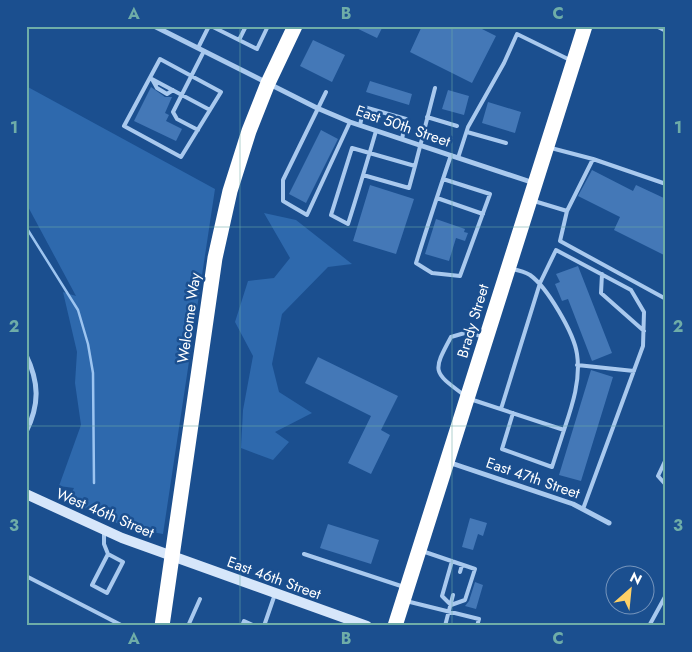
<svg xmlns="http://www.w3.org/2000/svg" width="692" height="652" font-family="Jost,sans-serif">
<rect width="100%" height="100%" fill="#1b4f8f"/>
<!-- green -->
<path fill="#2e69ad" d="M26,86L215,189L163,534L125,527L68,500L74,488L59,486L81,425L75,383L77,352L63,292L76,296L26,203Z
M264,213L296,220L352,264L328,267L282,314L272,364L279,392L312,413L275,432L289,442L273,460L241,448L243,410L253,356L235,322L248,281L274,278L290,258Z"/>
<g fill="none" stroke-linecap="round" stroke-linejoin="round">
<!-- stream -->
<path stroke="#9cc4f0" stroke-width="2.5" d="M26,227L78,310L88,344L93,373L94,483"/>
</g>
<!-- building -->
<path fill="#4478b7" d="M352,26H383L377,38Z
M422,26H476L496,36L472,83L410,52Z
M313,40L345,55L332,82L300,66Z
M370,81L412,94L409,105L366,92Z
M151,87L165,97H172L165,113L169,115L166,121L182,129L176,141L134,121Z
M448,90L469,96L464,115L442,109Z
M488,102L521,112L515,133L482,123Z
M321,130L338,139L306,203L289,194Z
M592,170L633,191L636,185L666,199V256L614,230L620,217L578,196Z
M370,185L414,199L396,254L353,241Z
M436,219L465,229L464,232L468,233L465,241L456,238L449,261L425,254Z
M578,266L612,353L592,361L568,299L562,301L555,284L560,282L556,274Z
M318,357L398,396L381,430L390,435L371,474L348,463L371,416L305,383Z
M591,370L613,377L581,481L559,475Z
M470,518L487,523L483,536L478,534L473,550L462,547Z
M328,524L379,540L371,564L320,548Z
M475,582L483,585L476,609L465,606L469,601Z"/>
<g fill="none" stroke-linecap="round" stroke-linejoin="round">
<!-- lane -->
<path stroke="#a9c9ee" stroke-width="4" d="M211,26L257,49L268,26
M656,26L666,31
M239,40L246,26
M198,48L209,26
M160,59L221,92L181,157L124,126Z
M150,78L210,110
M152,79L157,88L167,94L173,90
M326,92L283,180V201L307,215L350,122
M427,117L457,126
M360,125L364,107L406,119L402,139
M198,130L177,119L173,112L204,51
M467,132L506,143
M551,148L593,159L666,184
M458,158L468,127L504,63L517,34L572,61
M593,159L567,211L560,241L666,299
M415,166L435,88
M363,175L409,188L415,166L352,148L331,215L348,224C358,193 367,162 376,131
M443,179L490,194L460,276L432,273L416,263C427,227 439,191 451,155
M437,198L483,214
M534,201L567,211
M602,274L601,293L644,331
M577,365L634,371
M464,395C433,372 432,372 451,337L468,332L484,337
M470,399L564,430C572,406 581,380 577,354C574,333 547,287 530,275C525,272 517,270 512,269
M501,409L540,283L556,250L631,290L644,312L643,346L583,509
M513,413L502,449L552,467L564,430
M666,459L658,476L666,485
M104,531V544L108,554L92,585L107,593L123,562L108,554
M422,551L475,569L465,600L451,605L442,596L452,561
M304,554L404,587
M460,572L462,565
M26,576L123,626
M406,601L479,619L477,626
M188,626L200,599
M242,626L244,621L255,626
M264,626L275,594
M445,626L453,595
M649,626L666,595"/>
<!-- street -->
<path stroke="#a9c9ee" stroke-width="5" d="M154,26L317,108L350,122L534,183
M26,355C39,382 40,404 26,432
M448,462L573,504L609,523"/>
<!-- secondary -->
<path stroke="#d6e6fa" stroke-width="10" d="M26,494L122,538L367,626"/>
<!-- highway -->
<path stroke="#fff" stroke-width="15" d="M162,626L215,258L230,191L249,131L268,83L295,26
M395,626L585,26"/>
</g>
<!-- grid -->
<path fill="none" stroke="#6fada8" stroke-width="1" stroke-opacity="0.55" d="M240,26V626M452,26V626M26,227H666M26,426H666"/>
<g text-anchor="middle" stroke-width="5" stroke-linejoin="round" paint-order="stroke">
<!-- street labels -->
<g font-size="15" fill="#fff" stroke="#1b4f8f">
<text transform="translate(403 126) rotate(19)" y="5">East 50th Street</text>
<text transform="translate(189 318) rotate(-82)" y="5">Welcome Way</text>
<text transform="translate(473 321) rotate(-73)" y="5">Brady Street</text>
<text transform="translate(533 478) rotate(19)" y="5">East 47th Street</text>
<text transform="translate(105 513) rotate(23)" y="5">West 46th Street</text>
<text transform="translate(274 578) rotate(20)" y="5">East 46th Street</text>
</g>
</g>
<!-- border -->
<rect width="692" height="652" fill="none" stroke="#1b4f8f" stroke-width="55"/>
<!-- north arrow -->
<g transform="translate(630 590) rotate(27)"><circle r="24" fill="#1b4f8f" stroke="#7695bc"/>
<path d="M0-4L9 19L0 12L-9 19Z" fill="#ffd166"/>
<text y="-8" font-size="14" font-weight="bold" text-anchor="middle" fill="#ffffff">N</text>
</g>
<rect x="28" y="28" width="636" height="596" fill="none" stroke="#6fada8" stroke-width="2"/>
<g font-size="16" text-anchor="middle" font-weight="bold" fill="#6fada8">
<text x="134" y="19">A</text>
<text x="346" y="19">B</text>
<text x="558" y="19">C</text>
<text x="14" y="133">1</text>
<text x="678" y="133">1</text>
<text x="14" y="332">2</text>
<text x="678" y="332">2</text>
<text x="14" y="531">3</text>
<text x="678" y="531">3</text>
<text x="134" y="644">A</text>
<text x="346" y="644">B</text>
<text x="558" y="644">C</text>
</g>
</svg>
